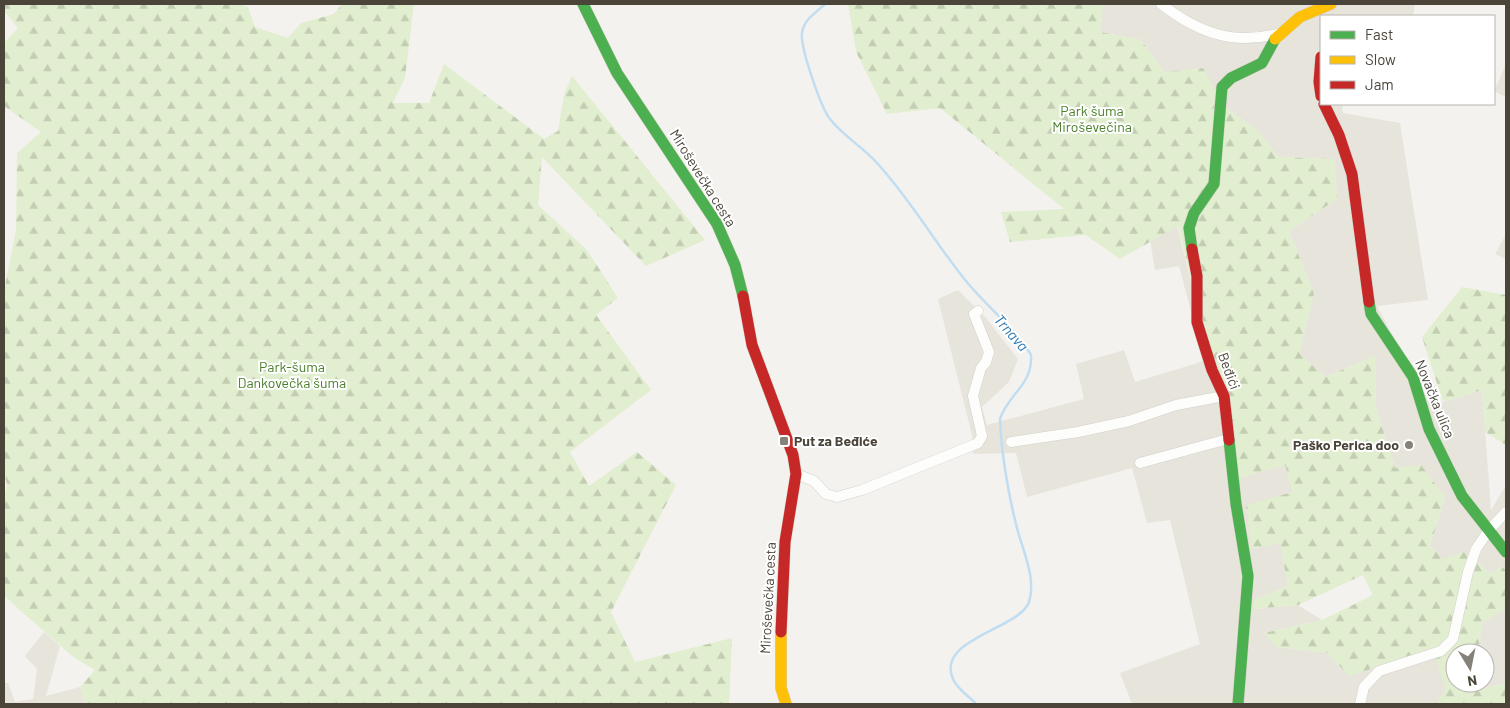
<svg xmlns="http://www.w3.org/2000/svg" width="1510" height="708" font-family="Barlow,sans-serif">
<defs>
<pattern id="forest-firs" width="22" height="20" patternUnits="userSpaceOnUse" patternTransform="scale(1.25)"><rect width="22" height="20" fill="#e1eecf"/><path d="M5 1l3.5 6h-7zM16 11l3.5 6h-7z" fill="#c3cdb2"/></pattern>
</defs>
<rect width="100%" height="100%" fill="#f4f2ee"/>
<!-- residential -->
<path fill="#e7e4dc" d="M1103,4H1415L1413,16H1321V104H1342L1343,113L1400,123L1428,300L1377,306L1431,406L1482,390L1491,510L1506,485V571L1502,566L1491,574L1464,552L1443,560L1430,546L1445,497L1395,468L1376,408L1375,356L1325,377L1299,353L1314,294L1289,231L1337,199L1334,159L1278,157L1260,133L1224,106L1164,72L1141,40L1100,32Z
M1506,64V97L1494,91Z
M1177,225L1239,478L1285,465L1293,492L1251,549L1281,542L1288,586L1254,600L1255,609L1298,605L1322,620L1265,633L1276,647L1327,653L1349,676L1433,649L1447,690L1435,704H1132L1120,673L1200,644L1170,520L1147,523L1132,468L1027,497L1016,453L973,454L972,435L938,299L958,290L986,318L1018,359L1009,382L982,407L987,425L1084,399L1076,364L1124,350L1135,382L1204,361L1179,266L1155,270L1150,240Z
M1506,234V259L1495,254Z
M1506,609V683L1485,688L1481,683H1485V653H1478L1482,622Z
M44,632L60,646L46,696L80,687L85,704H4V683H8L15,702L33,699L37,669L25,656Z"/>
<!-- forest -->
<path fill="url(#forest-firs)" d="M4,4H240L248,7L255,27L288,38L301,23L334,14L342,4H414L405,78L393,103H429L444,64L544,139L558,131L564,94L572,76L705,240L646,266L542,157L538,205L587,250L618,298L596,315L651,390L570,452L589,486L637,452L676,485L611,612L635,662L732,638L729,704H85L80,687L95,670L72,656L4,596V501L7,484L4,474V291L16,230L17,153L41,132L4,106V43L18,28L4,11Z
M848,4H1103L1100,32L1141,40L1164,72L1203,68L1224,106L1260,133L1278,157L1334,159L1337,199L1289,231L1314,294L1299,353L1325,377L1375,356L1376,408L1395,468L1421,465L1445,497L1430,546L1443,559L1464,552L1491,574L1502,566L1506,571V609L1482,622L1478,653H1455V683H1481L1486,688L1506,683V704H1435L1446,690L1433,649L1349,676L1327,653L1276,647L1264,633L1322,620L1373,595L1363,575L1298,605L1254,609V600L1288,586L1280,543L1251,549L1246,505L1293,492L1285,465L1239,478L1178,226L1120,259L1086,235L1010,242L1001,212L1064,209L940,108L887,114L856,52Z
M1462,287L1506,295V445L1485,432L1482,390L1443,402L1422,337Z"/>
<g fill="none" stroke-linecap="round" stroke-linejoin="round">
<!-- stream -->
<path stroke="#c0ddf1" stroke-width="2.5" d="M825,4C816,13 804,19 802,33C800,47 821,108 830,119C843,136 863,147 877,163C911,200 935,243 966,281C986,306 1015,328 1031,355C1033,385 1008,394 1000,419C1001,450 1008,493 1016,524C1021,547 1037,577 1029,602C1020,629 935,639 953,679C957,689 969,696 976,704"/>
<defs>
<path id="street" d="M1161,4C1199,33 1233,46 1281,33
M1011,442L1078,432L1129,421L1176,405L1224,396
M1140,463L1228,439
M796,474L814,481L826,494L837,497L862,490L978,443L982,436L973,396L981,368L986,362L989,352L974,314L978,311
M1360,704L1364,687L1379,671L1441,651L1453,639L1468,572L1476,549L1489,530L1506,512"/>
<path id="fast" d="M583,4L617,73L717,224L735,265L743,296
M1192,249L1189,228L1194,213L1214,184L1222,87L1231,78L1262,63L1275,39
M1369,302L1371,314L1413,377L1429,429L1462,496L1506,552
M1229,440L1236,504L1248,576L1238,704"/>
<path id="slow" d="M1275,39L1300,17L1331,4
M781,632V688L786,704"/>
<path id="jam" d="M1321,57L1319,82L1321,96
M1324,104L1339,135L1352,174L1369,302
M1192,249L1197,276V322L1212,370L1224,396L1229,440
M743,296L752,345L793,455L796,474L785,542L781,632"/>
</defs>
<!-- street casing -->
<use href="#street" stroke="#d2d0cb" stroke-width="11"/>
<!-- fast casing -->
<use href="#fast" stroke="#d3cfc5" stroke-width="12"/>
<!-- slow casing -->
<use href="#slow" stroke="#d3cfc5" stroke-width="12"/>
<!-- jam casing -->
<use href="#jam" stroke="#d3cfc5" stroke-width="12"/>
<!-- street -->
<use href="#street" stroke="#fdfdfc" stroke-width="10"/>
<!-- fast -->
<use href="#fast" stroke="#4caf50" stroke-width="11"/>
<!-- slow -->
<use href="#slow" stroke="#ffc107" stroke-width="11"/>
<!-- jam -->
<use href="#jam" stroke="#c62828" stroke-width="11"/>
</g>
<!-- markers -->
<g fill="#868178" stroke="#fff" stroke-width="2">
<rect x="779" y="436" width="10" height="10" rx="2.5"/>
<circle cx="1409" cy="445" r="5"/>
</g>
<g text-anchor="middle" stroke-width="4" stroke-linejoin="round" paint-order="stroke">
<!-- park labels -->
<g font-size="14" fill="#4a7f2a" stroke="#fff">
<text x="1092" y="116">Park šuma<tspan x="1092" dy="16">Miroševečina</tspan></text>
<text x="292" y="372">Park-šuma<tspan x="292" dy="16">Dankovečka šuma</tspan></text>
</g>
<!-- street labels -->
<g font-size="14" fill="#4b4439" stroke="#fff">
<text transform="translate(703 178) rotate(58)" y="5">Miroševečka cesta</text>
<text transform="translate(1229 371) rotate(70)" y="5">Beđići</text>
<text transform="translate(1435 399) rotate(68)" y="5">Novačka ulica</text>
<text transform="translate(768 598) rotate(-87)" y="5">Miroševečka cesta</text>
</g>
<!-- poi labels -->
<g font-size="14" font-weight="bold" fill="#4b4439" stroke="#fff" text-anchor="start">
<text x="794" y="446">Put za Beđiće</text>
<text x="1399" y="450" text-anchor="end">Paško Perica doo</text>
</g>
<!-- water labels -->
<g font-size="15" font-style="italic" fill="#2e7ab2" stroke="#fff">
<text transform="translate(1011 333) rotate(49)" y="5">Trnava</text>
</g>
</g>
<!-- border -->
<rect width="1510" height="708" fill="none" stroke="#4b4439" stroke-width="10"/>
<!-- legend -->
<rect x="1320" y="15" width="175" height="90" fill="#ffffff" stroke="#b7b4b0"/>
<rect x="1330" y="31" width="25" height="8" fill="#4caf50" stroke="#b7b4b0"/>
<text x="1365" y="40" font-size="15" fill="#4b4439">Fast</text>
<rect x="1330" y="56" width="25" height="8" fill="#ffc107" stroke="#b7b4b0"/>
<text x="1365" y="65" font-size="15" fill="#4b4439">Slow</text>
<rect x="1330" y="81" width="25" height="8" fill="#c62828" stroke="#b7b4b0"/>
<text x="1365" y="90" font-size="15" fill="#4b4439">Jam</text>
<!-- north arrow -->
<g transform="translate(1470 668) rotate(170)"><circle r="24" fill="#ffffff" stroke="#b7b4b0"/>
<path d="M0-4L9 19L0 12L-9 19Z" fill="#868178"/>
<text y="-8" font-size="14" font-weight="bold" text-anchor="middle" fill="#4b4439">N</text>
</g>
</svg>
